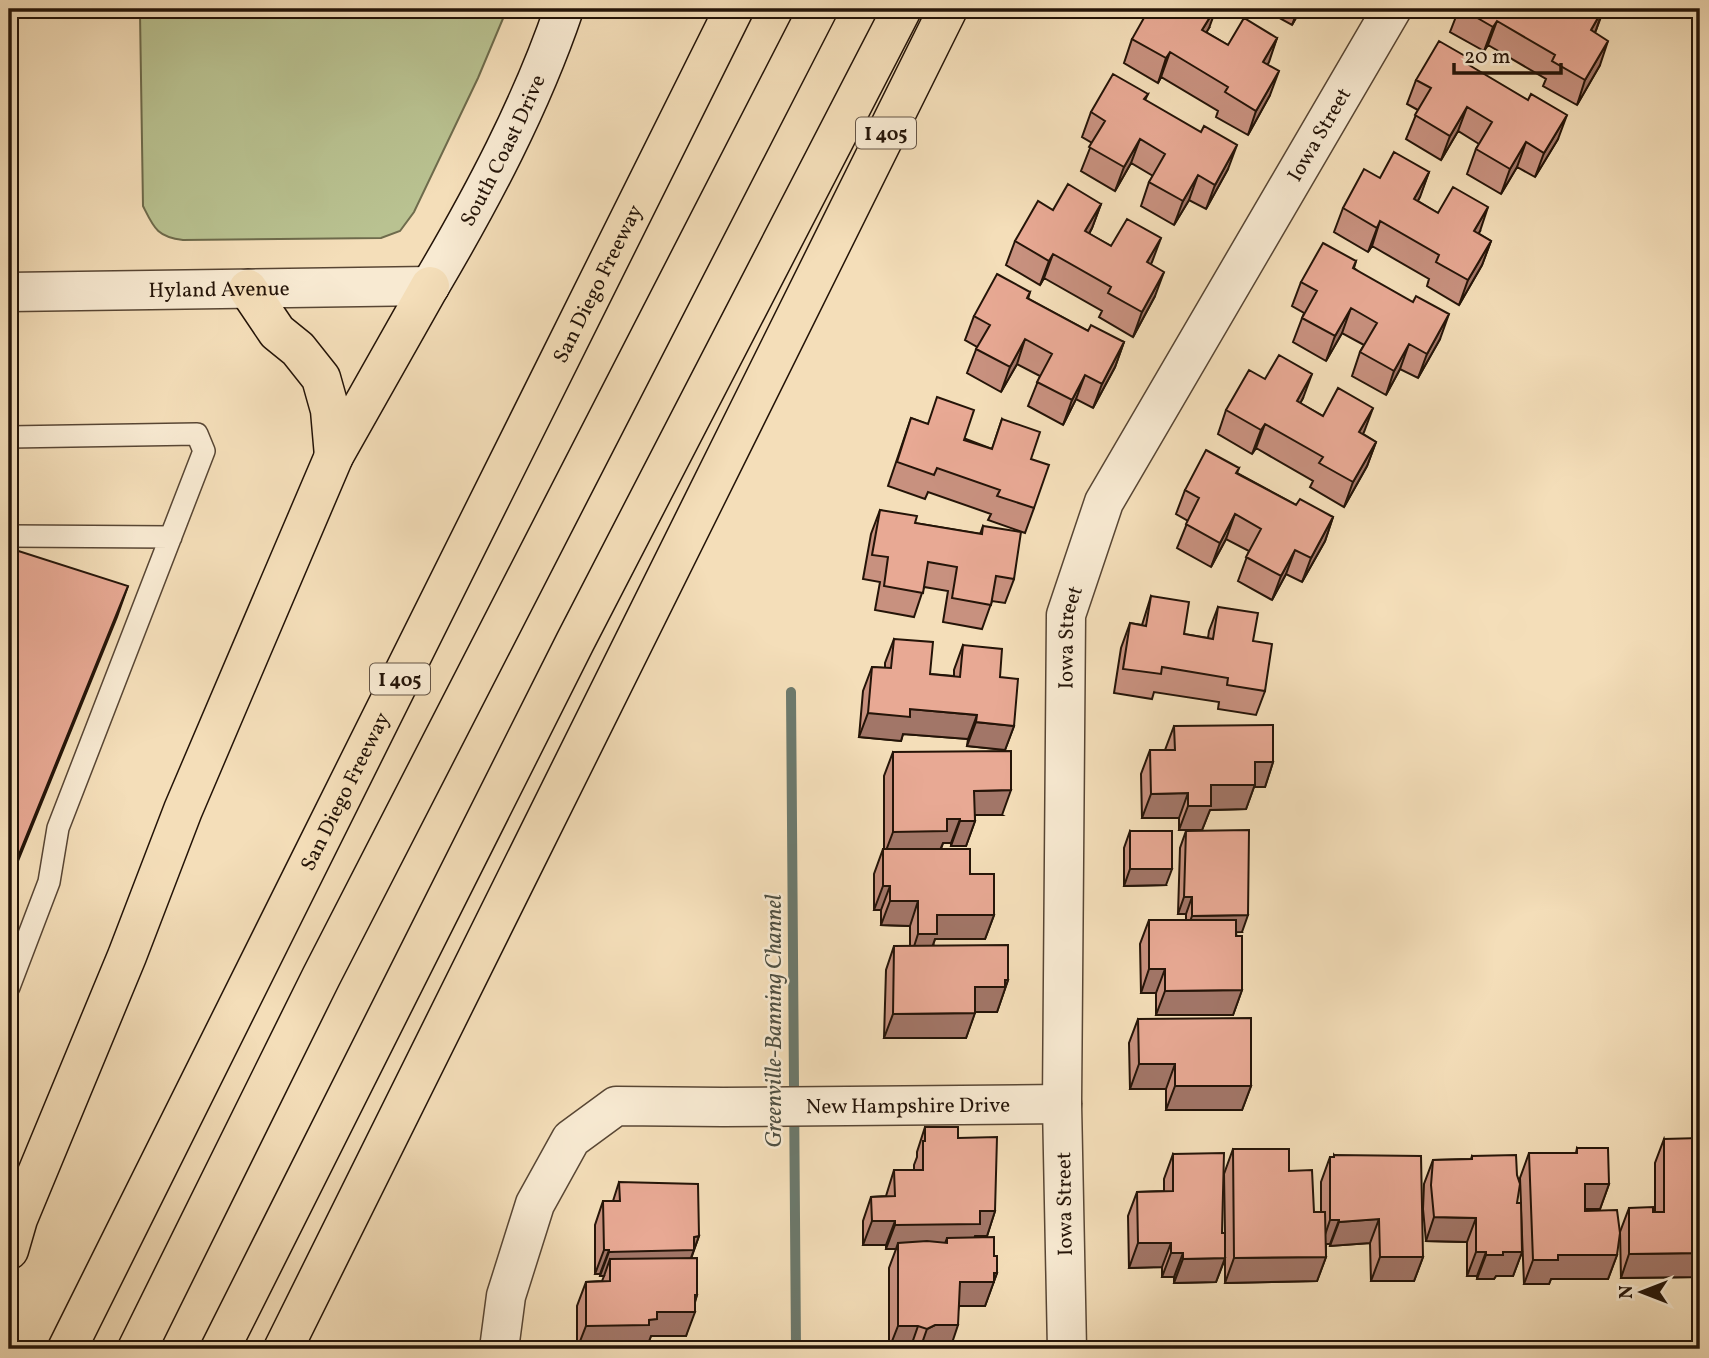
<svg xmlns="http://www.w3.org/2000/svg" width="1709" height="1358" font-family="Vollkorn,serif">
<rect width="100%" height="100%" fill="#f4deb9"/>
<filter id="stains"><feTurbulence type="fractalNoise" baseFrequency=".00286" numOctaves="4"/><feColorMatrix values="0 0 0 0 .2 0 0 0 0 .09 0 0 0 0 .02 0 0 0 .5 -.17"/></filter>
<radialGradient id="worn" r=".72"><stop offset=".6" stop-color="#630" stop-opacity="0"/><stop offset="1" stop-color="#630" stop-opacity=".3"/></radialGradient>
<!-- green -->
<path fill="#b9c291" stroke="#6e6b4c" stroke-width="2" d="M320,9H507L478,78L414,212L400,231L381,238L183,240C157,237 154,228 143,206L140,14L319,13Z"/>
<g fill="none" stroke-linecap="round" stroke-linejoin="round">
<!-- stream -->
<path stroke="#6c796c" stroke-width="10" d="M791,692L796,1349"/>
<defs>
<path id="service" d="M9,437L197,434L204,451L58,828L49,882L9,987
M9,536L171,537"/>
<g id="minor">
<path id="s1" d="M499,1349L506,1296L535,1204L571,1139L616,1106L723,1107L1062,1104"/>
<path id="s2" d="M1067,1349L1062,1104L1066,615L1104,502L1392,9"/>
</g>
<g id="tertiary">
<path id="s3" d="M9,292L430,286"/>
</g>
<g id="secondary">
<path id="s4" d="M430,286C482,198 531,106 564,9"/>
</g>
<g id="motorway">
<path d="M248,289L277,332L298,349L321,378L330,410L334,456"/>
<path d="M9,1250L18,1219L127,956L183,810L334,456L430,286"/>
<path id="s5" d="M67,1349L734,9"/>
<path d="M137,1349L321,977L818,9"/>
<path d="M220,1349L575,642L902,9"/>
<path d="M283,1349L948,9"/>
</g>
</defs>
<!-- service casing -->
<use href="#service" stroke="#584634" stroke-width="24"/>
<!-- minor casing -->
<use href="#minor" stroke="#584634" stroke-width="41"/>
<!-- tertiary casing -->
<use href="#tertiary" stroke="#584634" stroke-width="41"/>
<!-- secondary casing -->
<use href="#secondary" stroke="#241408" stroke-width="41"/>
<!-- motorway casing -->
<use href="#motorway" stroke="#241408" stroke-width="41"/>
<!-- service -->
<use href="#service" stroke="#f8ead2" stroke-width="21"/>
<!-- minor -->
<use href="#minor" stroke="#f8ead2" stroke-width="38"/>
<!-- tertiary -->
<use href="#tertiary" stroke="#f8ead2" stroke-width="38"/>
<!-- secondary -->
<use href="#secondary" stroke="#f8ead2" stroke-width="38"/>
<!-- motorway -->
<use href="#motorway" stroke="#f4deb9" stroke-width="38"/>
</g>
<!-- wall -->
<path fill="#c8917f" stroke="#241408" stroke-width="2" d="M1263,9H1301L1292,25Z
M1459,9H1548L1555,13L1557,9H1604L1595,33L1600,65L1577,105L1543,86L1546,79L1488,45L1484,51L1450,32Z
M1209,28L1206,32L1228,45L1277,38L1267,64L1270,95L1248,135L1216,117L1218,111L1161,77L1158,83L1124,63L1132,39Z
M1470,66L1558,139L1535,177L1517,167L1501,194L1467,174L1476,149L1479,144L1458,131L1441,160L1406,139L1418,110L1407,104L1416,80Z
M1148,94L1145,100L1228,169L1206,209L1189,200L1174,225L1141,206L1149,182L1153,176L1131,163L1115,191L1081,171L1092,143L1082,137L1091,112Z
M1429,172L1418,201L1438,213L1480,231L1478,233L1491,241L1482,265L1459,305L1427,286L1429,279L1372,246L1368,252L1334,232L1343,208L1380,178Z
M1700,172V208H1699V175Z
M1101,204L1092,228L1089,234L1111,246L1151,264L1155,296L1133,337L1099,317L1102,311L1044,278L1040,285L1006,265L1015,241L1053,210Z
M1356,261L1354,268L1440,339L1418,378L1400,369L1386,395L1352,376L1360,352L1364,345L1342,333L1326,361L1293,342L1304,313L1292,306L1301,282Z
M1030,292L1028,299L1088,331L1124,342L1115,367L1093,408L1076,399L1063,425L1028,406L1040,376L1017,364L1001,392L967,373L977,347L965,340L974,316Z
M1265,379L1303,398L1300,403L1323,416L1363,434L1376,442L1367,466L1344,507L1310,487L1313,481L1256,448L1252,454L1218,434L1226,410Z
M911,418L992,449L1002,419L1031,459L1034,508L1025,533L988,520L991,514L928,492L925,499L888,486Z
M1239,468L1237,473L1296,505L1333,517L1325,541L1302,582L1286,574L1272,600L1238,581L1249,551L1226,539L1211,567L1177,548L1188,521L1176,514L1185,490Z
M880,510L915,523L980,534L983,526L1014,579L1005,603L992,601L982,629L943,622L948,591L924,587L914,617L875,610L880,582L863,579L871,534Z
M1151,596L1184,634L1208,638L1209,631L1218,607L1253,641L1265,691L1256,715L1218,709L1219,702L1154,692L1152,699L1114,693L1121,648L1130,623L1142,625Z
M894,639L930,674L954,676V670L963,645L1000,677L1014,726L1005,750L967,746L968,739L903,734L901,741L859,737L863,691L872,667L885,668V663Z
M1174,726L1273,762L1265,787H1254L1246,809L1210,810L1202,830H1179V818H1142L1141,774L1150,750H1165Z
M893,752L1002,815H975V821L966,846H951V843H943L941,849L970,874L994,915L985,939H935L933,945L1008,980L997,1012H975L966,1038H884L886,970L894,946H910V926L881,925V910H874V874L883,849H884V776Z
M1130,831L1166,885L1124,886V848Z
M1186,831L1242,932H1236L1242,990L1233,1015H1156V993H1141L1140,944L1149,920H1186V914H1178L1180,848Z
M1138,1019L1251,1086L1242,1110H1166V1089H1130L1129,1043Z
M925,1127L958,1138L995,1211L987,1236H975V1237L994,1256L997,1273L985,1306H959L950,1349H889V1268L896,1249H886V1245H863V1221L871,1197L886,1196L894,1170H914V1165L917,1157V1152Z
M1664,1139L1700,1277L1621,1278L1620,1232L1629,1208L1655,1212V1163Z
M1577,1148L1609,1184L1600,1209H1585V1211L1617,1255L1608,1279H1551L1549,1284H1524L1521,1210L1522,1252L1513,1276H1496L1494,1279H1477V1276H1467V1242L1426,1241L1423,1209L1424,1184L1433,1160L1471,1159L1472,1156L1517,1203H1521L1520,1178L1529,1153H1576Z
M1233,1149L1289,1171L1314,1212H1321V1182L1330,1157H1334V1155L1423,1257L1414,1281H1371L1370,1243L1330,1246V1244H1326V1257L1317,1281L1225,1283V1259L1216,1282L1174,1283V1277H1162V1267L1129,1268L1128,1216L1137,1192L1164,1191V1179L1173,1154L1222,1233H1225L1224,1174Z
M619,1182L699,1236L691,1259L697,1295L686,1336H651L648,1344H642L640,1349H570L572,1343H577V1306L586,1282L602,1281L604,1276H600V1274H595V1225L603,1201H613Z"/>
<!-- shaded-wall -->
<path fill="#a27668" stroke="#241408" stroke-width="2" d="M1215,9H1216L1209,28L1193,54L1202,30Z
M1298,9H1301L1292,25Z
M1603,9L1596,30L1582,55L1591,30Z
M1497,21L1488,45L1484,51L1493,27Z
M1277,38L1269,62L1255,86L1263,62Z
M1608,41L1600,65L1577,105L1585,80Z
M1170,52L1161,77L1158,83L1166,58Z
M1279,71L1270,95L1248,135L1256,111Z
M1467,107L1458,131L1441,160L1450,136Z
M1567,115L1558,139L1535,177L1544,153Z
M1140,139L1131,163L1115,191L1124,167Z
M1526,142L1517,167L1501,194L1510,169Z
M1237,145L1228,169L1206,209L1215,185Z
M1429,172L1420,197L1405,223L1414,199Z
M1198,175L1189,200L1174,225L1183,201Z
M1101,204L1092,228L1076,256L1085,231Z
M1488,207L1480,231L1466,256L1474,231Z
M1380,221L1372,246L1368,252L1377,228Z
M1161,238L1152,262L1138,287L1147,262Z
M1491,241L1482,265L1459,305L1468,280Z
M1053,254L1044,278L1040,285L1049,261Z
M1164,272L1155,296L1133,337L1142,312Z
M1351,308L1342,333L1326,361L1335,336Z
M1449,314L1440,339L1418,378L1427,354Z
M1025,339L1017,364L1001,392L1010,367Z
M1124,342L1115,367L1093,408L1102,384Z
M1409,344L1400,369L1386,395L1394,371Z
M1312,374L1303,398L1288,426L1297,401Z
M1085,375L1076,399L1063,425L1072,400Z
M1373,408L1364,432L1350,456L1359,432Z
M1265,424L1256,448L1252,454L1261,430Z
M1376,442L1367,466L1344,507L1353,482Z
M1235,514L1226,539L1211,567L1220,543Z
M1333,517L1325,541L1302,582L1311,558Z
M1295,550L1286,574L1272,600L1281,576Z
M128,586L117,617L9,883V879Z
M910,709L977,715L968,739L903,734L901,741L859,737L868,713Z
M976,722L1014,726L1005,750L967,746Z
M1255,762H1273L1265,787H1254L1246,809L1210,810L1202,830H1179L1188,806L1211,785Z
M1011,790L1002,815H965L974,791Z
M1188,793L1179,818H1142L1151,794Z
M947,819H960L951,843H943L938,855L884,856L893,832Z
M960,821H975L966,846H951Z
M1130,869H1172L1166,885L1124,886Z
M883,886H890L881,910H874Z
M1184,897H1192L1186,914H1178Z
M890,901H918L910,926L881,925Z
M937,915H994L985,939H935L928,959H910L918,934Z
M1248,915L1242,932L1186,933L1192,916Z
M1149,969H1165L1156,993H1141Z
M1005,980H1008L997,1012H966L975,987Z
M1242,990L1233,1015H1156L1165,991Z
M975,1013L966,1038H884L893,1014Z
M1139,1064H1175L1166,1089H1130Z
M1175,1086H1251L1242,1110H1166Z
M1585,1184H1609L1600,1209H1576Z
M980,1211H995L987,1236H975L971,1248L947,1243V1238L943,1249L898,1243L896,1249H886L895,1225Z
M1434,1217L1476,1218L1467,1242L1426,1241Z
M1379,1219L1370,1243L1330,1246L1339,1222Z
M1330,1220H1339L1330,1244H1322Z
M872,1221H895L886,1245H863Z
M699,1236L685,1274L610,1259L604,1276H600L609,1252Z
M1138,1243H1171L1162,1267L1129,1268Z
M604,1250H609L600,1274H595Z
M1476,1252H1486L1477,1276H1467Z
M1503,1252H1522L1513,1276H1496L1494,1279H1477L1486,1255Z
M1171,1253H1183L1174,1277H1162Z
M1700,1253V1277L1621,1278L1629,1254Z
M1558,1255H1617L1608,1279H1551L1549,1284H1524L1533,1260Z
M1326,1257L1317,1281L1225,1283L1234,1258Z
M1380,1257H1423L1414,1281H1371Z
M1225,1258L1216,1282L1174,1283L1183,1259Z
M994,1273H997L985,1306H951L960,1282Z
M695,1295H697L691,1312H695L686,1336H651L648,1344H642L640,1349H577L586,1326L649,1320L657,1312Z
M935,1325H958L950,1349H920L927,1329Z
M898,1326H918L910,1349H889Z"/>
<!-- building -->
<path fill="#e8a994" stroke="#241408" stroke-width="2" d="M1149,9H1215L1202,30L1228,45L1244,18L1277,38L1263,62L1279,71L1256,111L1225,92L1228,87L1170,52L1166,58L1132,39Z
M1462,9H1548L1555,13L1557,9H1603L1591,30L1608,41L1585,80L1552,61L1555,55L1497,21L1493,27Z
M1439,41L1472,60L1469,65L1528,100L1531,94L1567,115L1544,153L1526,142L1510,169L1476,149L1492,122L1467,107L1450,136L1415,115L1431,88L1416,80Z
M1113,74L1148,94L1144,99L1201,132L1204,126L1237,145L1215,185L1198,175L1183,201L1149,182L1165,154L1140,139L1124,167L1089,147L1105,121L1091,112Z
M1394,152L1429,172L1414,199L1438,213L1453,187L1488,207L1474,231L1491,241L1468,280L1436,262L1439,255L1380,221L1377,228L1343,208L1364,169L1380,178Z
M1068,184L1101,204L1085,231L1111,246L1127,219L1161,238L1147,262L1164,272L1142,312L1108,293L1111,287L1053,254L1049,261L1015,241L1038,201L1053,210Z
M1323,243L1356,261L1353,268L1413,302L1416,296L1449,314L1427,354L1409,344L1394,371L1360,352L1377,323L1351,308L1335,336L1302,318L1317,291L1301,282Z
M997,274L1030,292L1027,298L1088,331L1091,325L1124,342L1102,384L1085,375L1072,400L1037,382L1052,354L1025,339L1010,367L976,349L990,325L974,316Z
M1279,355L1312,374L1297,401L1323,416L1338,388L1373,408L1359,432L1376,442L1353,482L1319,463L1323,457L1265,424L1261,430L1226,410L1249,370L1265,379Z
M937,397L974,410L964,440L992,449L1002,419L1040,432L1031,459L1049,465L1034,508L997,496L1000,490L937,468L934,475L897,462L911,418L928,424Z
M1206,450L1239,468L1236,473L1296,505L1300,499L1333,517L1311,558L1295,550L1281,576L1246,557L1261,529L1235,514L1220,543L1186,524L1199,498L1185,490Z
M880,510L917,516L915,523L982,534L983,526L1021,532L1014,579L996,576L991,605L952,598L957,567L928,562L923,593L884,586L888,557L872,555Z
M9,548L128,586L9,879Z
M1151,596L1189,602L1184,634L1213,639L1218,607L1258,613L1253,641L1272,644L1265,691L1227,685L1228,678L1162,667L1161,674L1123,669L1130,623L1146,626Z
M894,639L933,642L930,674L960,677L963,645L1002,649L1000,677L1018,679L1014,726L976,722L977,715L910,709V717L868,713L872,667L891,668Z
M1273,725V762H1255V785H1211V806H1188V793L1151,794L1150,750H1175L1174,726Z
M1011,751V790L974,791L975,821H960V819H947V831L893,832V752Z
M1249,830L1248,915L1192,916V897H1184L1186,831Z
M1130,831H1172V869H1130Z
M883,849H970V874H994V915H937V934H918V901H890V886H883Z
M1149,920H1236V936H1242V990L1165,991V969H1149Z
M1008,945V980H1005V987H975V1013L893,1014L894,946Z
M1251,1018V1086H1175V1064H1139L1138,1019Z
M925,1127H958V1138L997,1137L995,1211H980V1224L895,1225V1221H872L871,1197L895,1196L894,1170H923V1141H925Z
M1700,1138V1253L1629,1254V1208L1653,1207V1212H1664V1139Z
M1577,1148H1608L1609,1184H1585V1211L1617,1210L1620,1233L1617,1255H1558V1260H1533L1529,1153H1577Z
M1233,1149H1289V1171L1312,1170L1314,1212H1325L1326,1257L1234,1258Z
M1224,1153L1222,1233H1225V1258L1183,1259V1253H1171V1243H1138L1137,1192L1173,1191V1154Z
M1334,1155L1421,1156L1423,1257H1380L1379,1219L1339,1222V1220H1330V1157H1334Z
M1516,1155L1517,1175L1520,1184L1517,1203H1521L1522,1252H1503V1255H1486V1252H1476V1218L1434,1217L1431,1185L1433,1160L1472,1159V1156Z
M619,1182L698,1184L699,1236L694,1237V1250L609,1252V1250H604L603,1201H620Z
M994,1237V1256H997V1273H994V1282H960L958,1325H935L927,1329L918,1326H898V1243L927,1241L947,1243V1238Z
M697,1258V1295H695V1312H657V1319L649,1320V1325L586,1326V1282L610,1281V1259Z
M572,1343H637V1349H572Z
M661,1343H690V1349H661Z
M997,1345V1349H952V1346Z"/>
<g text-anchor="middle" stroke-width="5" stroke-linejoin="round" paint-order="stroke">
<!-- shield labels -->
<g fill="#f8ead2" stroke="#645445" stroke-width="2">
<rect x="856" y="117.5" width="60" height="31" rx="5"/>
<rect x="370" y="663.5" width="60" height="31" rx="5"/>
</g>
<g font-size="19" font-weight="bold" fill="#241408">
<text x="886" y="140">I 405</text>
<text x="400" y="686">I 405</text>
</g>
<!-- street labels -->
<g font-size="21" fill="#241408" stroke="#f8ead2">
<text dy="7" stroke="none"><textPath href="#s2" startOffset="1279">Iowa Street</textPath></text>
<text dy="7" stroke="none"><textPath href="#s4" startOffset="154">South Coast Drive</textPath></text>
<text dy="7" stroke="none"><textPath href="#s5" startOffset="1190">San Diego Freeway</textPath></text>
<text dy="7" stroke="none"><textPath href="#s3" startOffset="210">Hyland Avenue</textPath></text>
<text dy="7" stroke="none"><textPath href="#s2" startOffset="712">Iowa Street</textPath></text>
<text dy="7" stroke="none"><textPath href="#s5" startOffset="623">San Diego Freeway</textPath></text>
<text dy="7" stroke="none"><textPath href="#s1" startOffset="572">New Hampshire Drive</textPath></text>
<text transform="translate(1064 1204) rotate(-91)" y="7">Iowa Street</text>
</g>
<!-- water labels -->
<g font-size="23" font-style="italic" fill="#4e4f42" stroke="#f8ead2">
<text transform="translate(773 1021) rotate(-90)" y="8">Greenville-Banning Channel</text>
</g>
</g>
<!-- margin -->
<rect width="1709" height="1358" fill="none" stroke="#f4deb9" stroke-width="35"/>
<rect x="10" y="10" width="1688" height="1337" fill="none" stroke="#241408" stroke-width="3.5"/>
<rect x="18" y="18" width="1674" height="1323" fill="none" stroke="#241408" stroke-width="2"/>
<!-- north arrow -->
<g transform="translate(1642 1292) rotate(270)" stroke="#f8ead2" stroke-width="5" paint-order="stroke">
<path d="M0-5L12 26L0 18L-12 26Z" fill="#241408"/>
<text y="-10" font-size="19" font-weight="bold" text-anchor="middle" fill="#241408">N</text>
</g>
<!-- scale -->
<path d="M1454 63v10h107v-10" fill="none" stroke="#241408" stroke-width="3.5"/>
<text x="1464" y="63" font-size="21" fill="#241408" stroke="#f8ead2" stroke-width="5" paint-order="stroke">20 m</text>
<rect width="100%" height="100%" filter="url(#stains)"/>
<rect width="100%" height="100%" fill="url(#worn)"/>
</svg>
